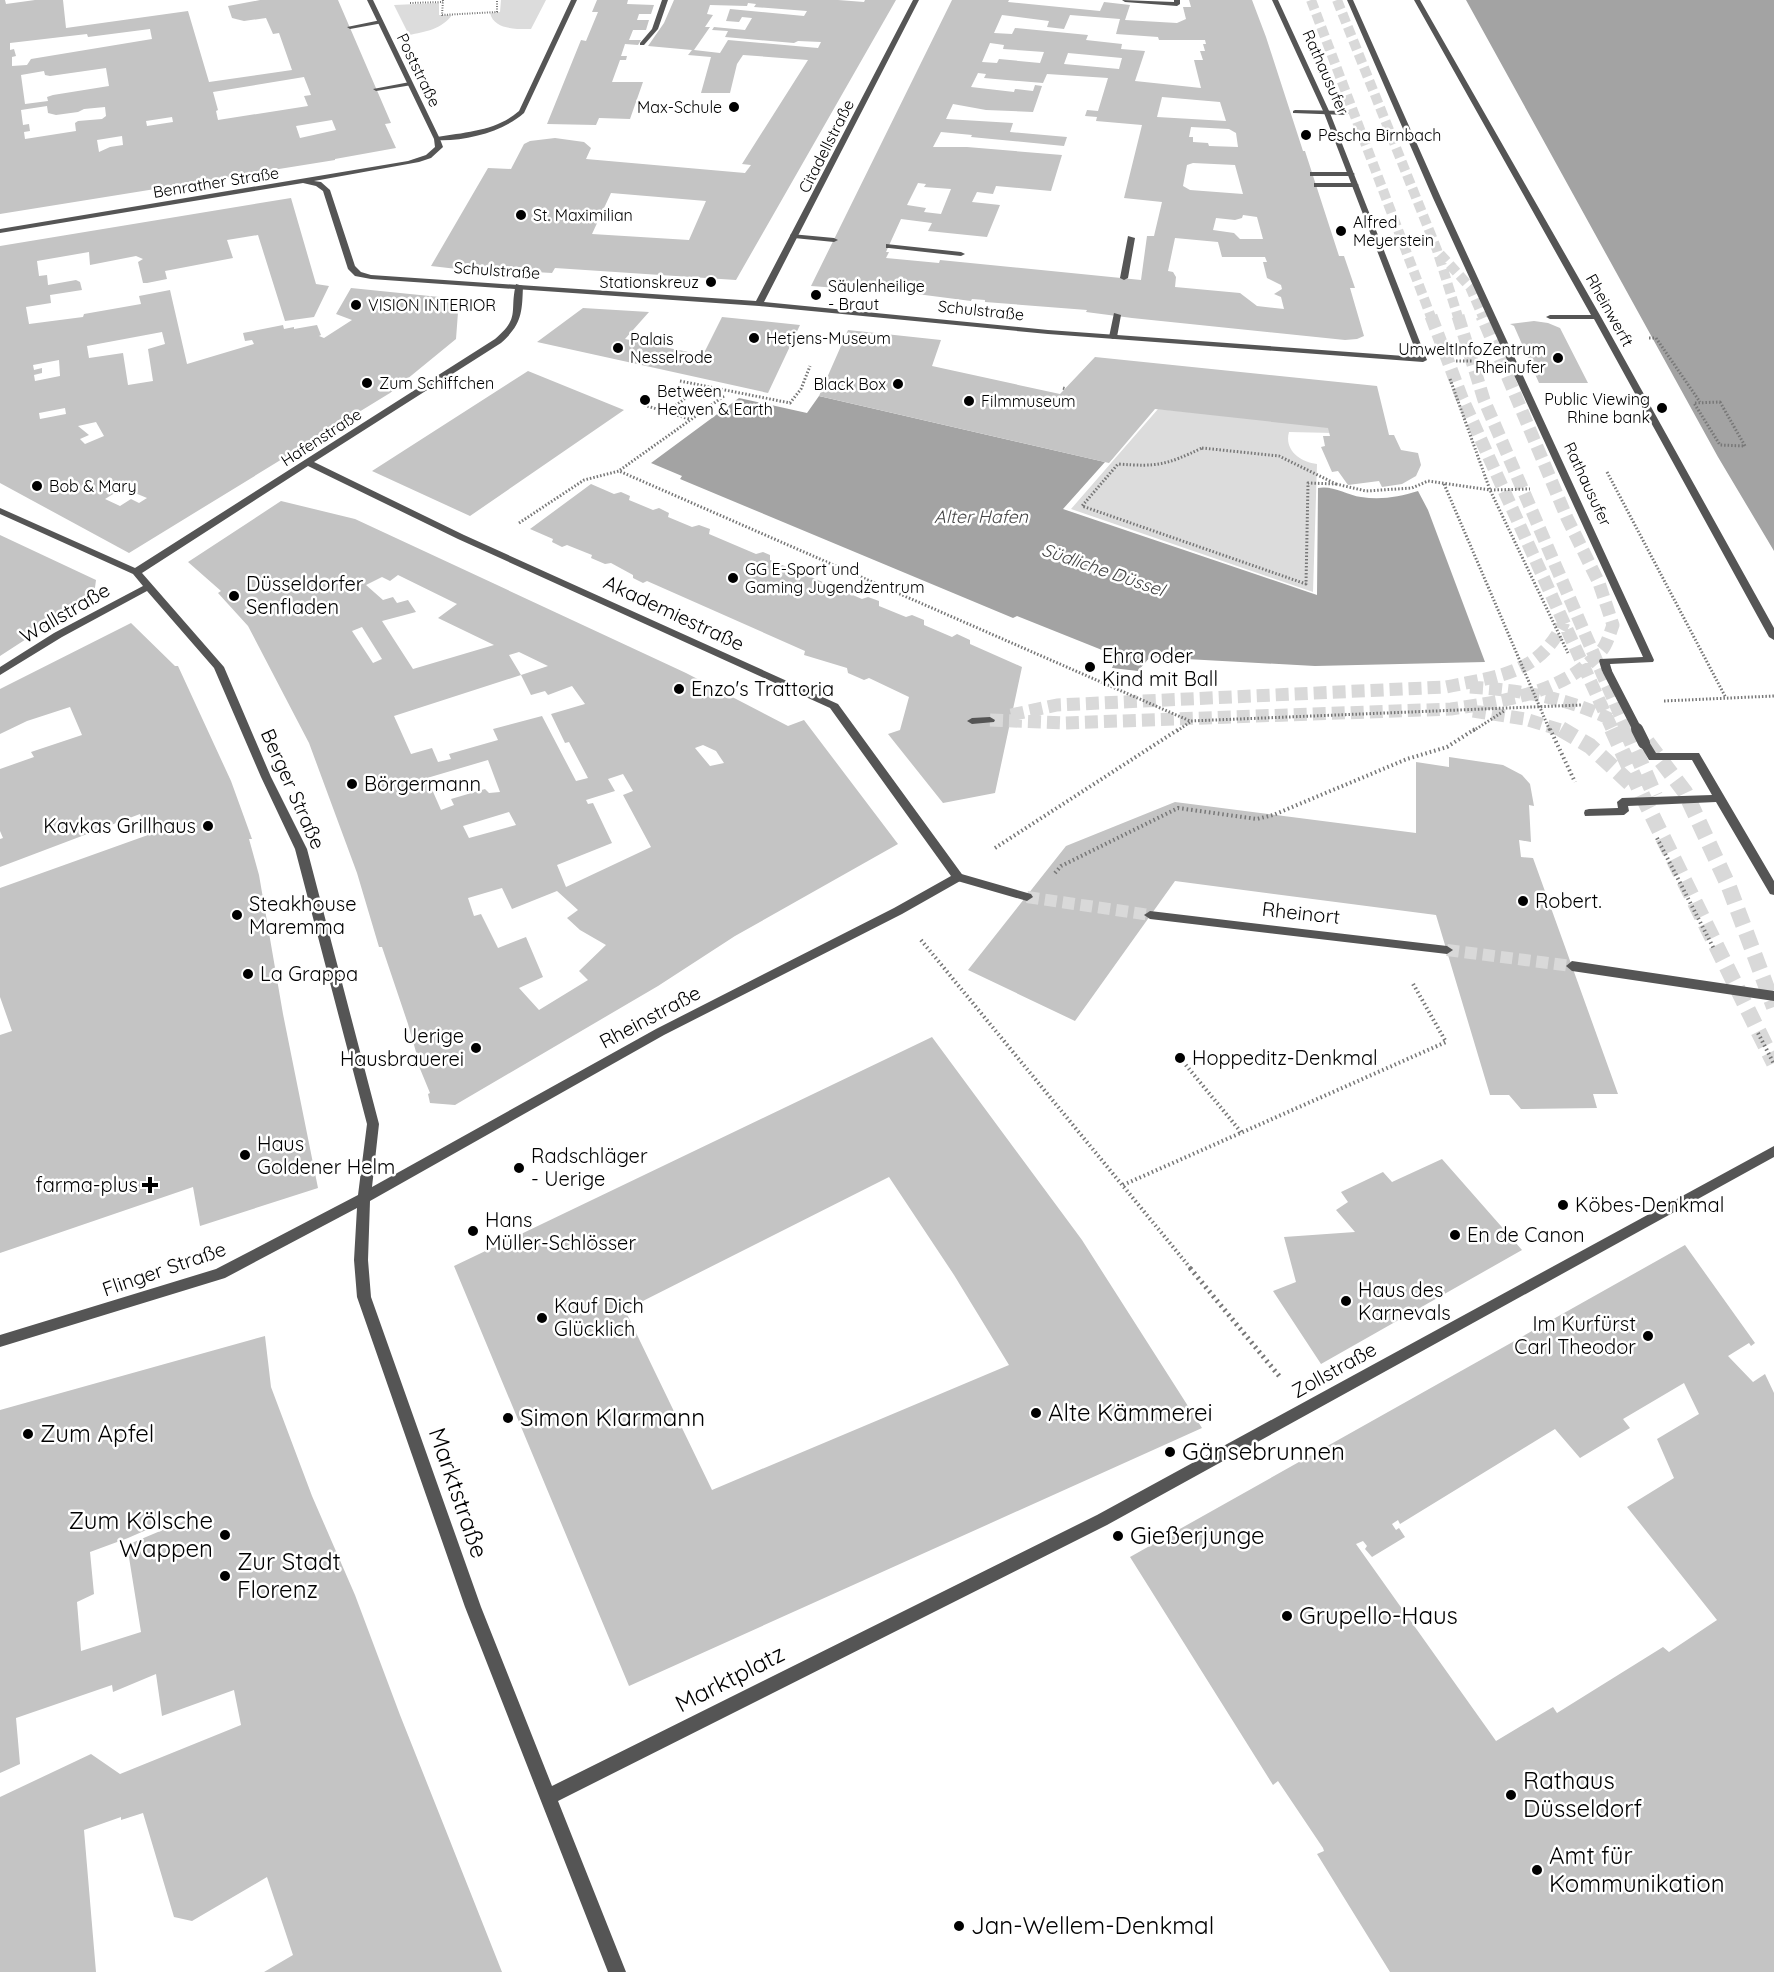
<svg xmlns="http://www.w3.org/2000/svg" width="1774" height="1972" font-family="Quicksand,sans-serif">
<rect width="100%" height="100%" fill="#fff"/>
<!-- green -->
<path fill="#dcdcdc" d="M501,0H546L531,29C517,29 494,30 490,13L500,12Z
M439,3V15H452C442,29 425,32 409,35L394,5Z
M1158,409L1329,426L1334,433L1289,432C1284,450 1300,462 1317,464L1313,592L1071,509Z"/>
<!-- water -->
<path fill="#a3a3a3" d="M1466,0H1774V551L1718,457Z
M819,396L1105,462L1063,509L1317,595L1318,488C1332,485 1347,495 1361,497C1381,500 1399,497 1418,491L1428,510L1485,662L1315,666L1150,657L1138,671L1112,668L1117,656L1017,616L1013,618L680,479L682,476L651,463L739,398L807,413Z"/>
<!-- building -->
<path fill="#c4c4c4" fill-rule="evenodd" d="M0,0H5L6,4L35,0H63L66,28L188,11L209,82L292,70L279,33L273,34L266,18L244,21L232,18L228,6L260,0H338L391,123L385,124L396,148L335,159V160L0,214ZM150,29L152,39L31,59L27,65L12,66V57L16,56L14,49L10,50V43L87,34L88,37ZM106,68L109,86L53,95L47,97L48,101L25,104L21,75L44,71L45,75L50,76ZM304,77L311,95L304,96L308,106L218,120L216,111L218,110L213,92ZM47,106L48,113L56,115L78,112L84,109L105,107L106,116L102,119L78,121L75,123L76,131L25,139L24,132L30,131L29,124L23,125L21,110ZM172,117L173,122L147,126L146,121ZM332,120L336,130L300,138L296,126ZM122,136L123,145L110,147L99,152L97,140Z
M597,0H628L627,4L654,5L651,14H639L637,20H649L646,30H633L629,40H641L638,45L625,44L621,56H627L626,60H620L612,82H643L630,119L599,118L596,125L547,124L581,40L586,41L598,12H592Z
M674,0H838L864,2L865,0H896L736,280L555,268L552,273L518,271L502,272L501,274L431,266L488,168L511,169L524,144L530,141L555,138L584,142L591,148L586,159L745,173L751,165L742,164L808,60L743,55L737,64L730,93H701L711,57L688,55L692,50L648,46L664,23ZM748,3L756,4L754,7L807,11L804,16L730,9L726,21L739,22L742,17L752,18L745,30L714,27L712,30L728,31L725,37L794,43L798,41L821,42L818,48L728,40L720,53L694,50L710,27H705L713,15L707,14L710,5L747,6ZM611,193L706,201L689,240L592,234Z
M952,0H1009L1008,2L1100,11L1104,2L1130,5L1125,20L1177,23L1186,19L1183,7H1191L1189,0H1252L1266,37L1303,151H1305L1339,256H1344L1355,288H1350L1364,336L1357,339L1345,340L1132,318L1086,312L1087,310L985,302V300L972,299L971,301L878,289V291L811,286ZM1002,15L1049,21L1047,27L1064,29L1070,15L1120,19L1116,34L1158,37L1159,40H1205L1206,44H1203L1205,51H1200L1203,60H1194L1201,88L1135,81L1145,51L1121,49L1122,44L1086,40L1088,35L1015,28L1012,34L994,33ZM990,43L1004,45L1003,49L1044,52L1040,63L999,59L997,63L982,62ZM1068,53L1122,58L1119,69L1064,64ZM978,73L986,74L984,78L1043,83L1047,74L1108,78L1098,111L1087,110L1085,116L1097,117L1096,121L1142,125L1124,198L1162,202L1154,236H1147L1141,280L940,260L939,263L886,258L889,252H886L901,219L932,223L928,231L987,237L1000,205L972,202L977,192L993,194L996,186L1051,191L1062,155L967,147H933L941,132L972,135L971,137L1064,146L1067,137L1010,132L1013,123L946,119L953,104L986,110L1033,112L1042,86L1035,85L1033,91L1015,89L1014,92L971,87ZM1162,97L1220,102L1226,121L1157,117ZM1191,127L1229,129L1236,133L1238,147L1209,146L1208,143L1193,142V137H1189ZM1193,163L1235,165L1243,194L1190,190L1183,186L1187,165ZM918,183L926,184L924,187L951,189L941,214L924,212L926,208L907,205ZM1243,215L1257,217L1263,239H1240L1234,233L1213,230L1216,218L1235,220L1242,218ZM1175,238L1218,242L1222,257H1265L1267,262H1263L1267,278L1281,285L1282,289L1274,294L1281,297L1284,309L1257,306L1240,293L1175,287L1176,277L1173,272L1168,271Z
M291,198L316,284L329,286L314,317L285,321L258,235L227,240L233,258L165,271L167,279L147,283H143L138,262L143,259L136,256L90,265L89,252L37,261L39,276L47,275L48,285L76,280L80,282L82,290L50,295L51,303L26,307L29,324L83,317L84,314L141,304L139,296L170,290L187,364L254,344L252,340L245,341L243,333L283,325L284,329L294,327V329L317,325L321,335L319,336L324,338L352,320L336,314L351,288L459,299L456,339L390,393L129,553L0,483V246ZM162,332L165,344L148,349L153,381L128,385L123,353L89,358L87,346ZM59,360L60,376L35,381L34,375L42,373V368L34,370L33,365ZM65,408L66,414L40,419L39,413ZM96,422L104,436L85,444L80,439L89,435L78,426ZM123,488L147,498L139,503L131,499L120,506L105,499Z
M583,308L649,312L625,339L703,355L722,317L800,325L768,393L537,342Z
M1534,321L1548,323L1560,328L1588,383H1539L1514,326L1510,324Z
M848,330L941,340L932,366L1060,394L1095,357L1377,386L1389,435H1394L1401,450L1418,453L1421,465L1416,476L1402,484L1382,487L1379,481L1348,485L1338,471L1332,472L1321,447L1325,446L1323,436H1330L1328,428L1155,409L1109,463L819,396Z
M528,371L624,410L470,516L372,471Z
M591,484L614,494L621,492L630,496L629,500L653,510L659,508L669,513L668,517L692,527L699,525L710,529L709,534L756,554L763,552L770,555V560L797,571L804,569L812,573L811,577L862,599L868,597L879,601V606L906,617L912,615L924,620V625L952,637L957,634L970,640V644L1022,667L995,793L943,803L888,734L900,730L909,697L869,678L864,680L848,673L847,668L804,655L805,651L647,581L643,583L633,578V575L611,563L605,564L591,558L592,555L567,545L562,547L552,542L553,539L530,529Z
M281,501L355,519L686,673L788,726L804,720L898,844L735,936L658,986L455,1105L430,1103L428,1094L430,1093L416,1059H418L408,1024L382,947H379L357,873L309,743L248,626L218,593L221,591L188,562ZM398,575L457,604L438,618L494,645L413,669L382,621L416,612L408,600L397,603L393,597L383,600L366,585L382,577L390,581ZM362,627L382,659L373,663L352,631ZM519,652L548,666L521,675L531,695L545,691L548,695L572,686L585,704L551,714L565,743L569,742L588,778L576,781L542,716L493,729L498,740L449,754L451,759L438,762L432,748L411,754L394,716L521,675L509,655ZM703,745L716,751L724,763L710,766L695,748ZM488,760L500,792L489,793L485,789L451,799L454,805L441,810L427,778ZM623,774L633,791L623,795L651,847L566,887L557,865L612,843L593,803L588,804L586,800L615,791L608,779ZM509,812L516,825L469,838L463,826ZM502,888L512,909L557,891L578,910L567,918L580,930L606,945L579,971L588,980L539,1010L519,988L543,977L526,937L498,948L481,914L474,916L468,898Z
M0,535L96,580L94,595L0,656Z
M131,623L175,666H178L231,781L252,839H249L259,875L283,1014L318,1188L200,1226L193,1187L0,1253V1035L12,1031L0,997V888L148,835L140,814L0,867V839L3,838L0,831V769L34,757L31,752L82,735L70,707L27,721L0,734V689Z
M1449,757L1503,765L1522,775L1530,784L1534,806L1529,805L1531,842L1519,840L1521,857L1533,858L1618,1094H1593L1597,1108L1521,1109L1509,1095H1490L1436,915L1175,881L1075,1021L968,970L1066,846L1175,802L1416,833V762L1449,767Z
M932,1037L1082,1240L1202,1428L629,1686L454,1266ZM889,1177L954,1275L1009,1365L712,1490L625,1310Z
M1442,1159L1522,1250L1321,1364L1273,1291L1296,1282L1284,1237L1355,1232L1336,1210L1348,1202L1341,1192L1383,1172L1392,1182Z
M1685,1245L1755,1343L1751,1346L1749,1343L1728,1356L1753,1382L1765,1374L1774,1393V1972H1390L1317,1854L1324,1851L1323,1848L1278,1781L1273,1785L1130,1557ZM1684,1383L1699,1414L1657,1439L1674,1478L1627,1507L1717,1620L1669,1652L1663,1647L1557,1713L1553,1707L1496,1741L1356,1544L1363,1541L1367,1546L1365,1549L1372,1557L1405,1537L1399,1528L1396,1530L1392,1524L1398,1520L1400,1524L1555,1429L1580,1458L1630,1428L1623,1419Z
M265,1336L271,1387L312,1496L355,1595L400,1715L502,1972H264L293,1955L267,1877L192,1921L174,1917L143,1813L121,1820V1817L84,1830L96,1972H0V1797L91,1754L120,1774L241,1725L234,1690L162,1716L156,1674L113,1692L112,1685L16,1718L20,1764L0,1773V1410ZM183,1514L184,1521L127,1545L141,1632L81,1651L77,1602L94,1594L90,1552L128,1538Z"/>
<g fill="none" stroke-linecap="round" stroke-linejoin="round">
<!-- minor-tunnel -->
<path stroke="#d9d9d9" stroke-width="12" stroke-dasharray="12 6" stroke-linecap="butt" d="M1027,897L1150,915
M1447,950L1572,966"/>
<!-- trunk-tunnel-far2 -->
<path stroke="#d9d9d9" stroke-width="10" stroke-dasharray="10 4.5" stroke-linecap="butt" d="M1311,0L1431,317
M1337,0L1437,250L1458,317
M1440,254L1470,287L1483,317"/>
<!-- trunk-tunnel-far1 -->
<path stroke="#d9d9d9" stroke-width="13" stroke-dasharray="13 6" stroke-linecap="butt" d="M1431,316L1462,398L1613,731
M1458,316L1484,400L1627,731
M1470,687C1519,690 1565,697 1610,719
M1473,711L1525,719L1564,731
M1011,715L1057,705L1446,687C1497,676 1539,675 1564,622
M990,720L1065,723L1451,709C1505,701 1564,693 1602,650C1607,644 1610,633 1613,625L1599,583L1567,518L1482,316"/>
<!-- trunk-tunnel -->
<path stroke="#d9d9d9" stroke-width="16" stroke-dasharray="16 8" stroke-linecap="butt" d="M1561,729L1590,746L1634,787
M1612,729L1643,797L1774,1063
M1626,729L1655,796
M1647,742L1685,792L1729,887L1774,1007"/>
<!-- path-far3 -->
<path stroke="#777" stroke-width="2" stroke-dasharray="1 1.5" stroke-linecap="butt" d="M443,0L442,15L497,12V0
M410,3L443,2"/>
<!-- path-far2 -->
<path stroke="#777" stroke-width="3" stroke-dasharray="1.5 2" stroke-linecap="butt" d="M1649,338H1656L1700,402
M1456,361H1473
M1450,379L1490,490L1568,653
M680,381L790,403L801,389L810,366
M1063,388L1066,389
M1720,402L1745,446L1720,445L1694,403Z
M644,405L689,419
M667,412L695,391
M1202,448L1279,456L1336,484L1308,483L1306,584L1082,506L1118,464C1158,467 1166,465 1202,448Z
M620,470L724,396
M1607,472L1726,698
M1336,484L1366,491L1412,488L1428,481L1490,490L1530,489
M1444,484L1550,731
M519,523L584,480L619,471L1190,721L1581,705
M1664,701L1774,696
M1177,731L1190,722
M1473,731L1504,711"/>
<!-- path-far1 -->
<path stroke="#777" stroke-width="4" stroke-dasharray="1.5 3" stroke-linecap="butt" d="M1550,729L1575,782
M1657,838L1714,949
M995,848L1179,729
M1055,873L1061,866L1178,808L1257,819L1273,815L1407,759L1447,747L1475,729
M921,940L1192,1270
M1758,1033L1774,1064
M1180,1058L1241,1132
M1123,1185L1446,1042L1412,982"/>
<!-- path -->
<path stroke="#777" stroke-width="5" stroke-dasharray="2 4" stroke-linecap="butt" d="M1190,1268L1280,1377"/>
<!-- service -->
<path fill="#555" fill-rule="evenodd" d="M1122,0L1174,2V0H1180V4L1177,6L1125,2Z
M381,20L383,21V23L350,29L347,27Z
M410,82L413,84L412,85L376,91L373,89Z
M1295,110L1346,111L1349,113L1346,115L1293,113V111Z
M1310,172H1351L1355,174L1351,176H1310Z
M1314,183H1355L1359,185L1355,187H1314Z
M791,234L834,238L838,240L834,242L794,238L790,236Z
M1128,236L1135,238L1128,278L1124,280L1120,278Z
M886,244L961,252L965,254L961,256L889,248H886Z
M1114,313L1121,315L1117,337L1113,339L1109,337Z
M990,717L995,720L994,722L972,724L967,721L972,718Z"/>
<!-- pedestrian -->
<path fill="#555" fill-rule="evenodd" d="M571,0H577L524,113C503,132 463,142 435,140V138L437,137C466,132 496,131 519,111Z
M662,0H668L658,29L644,45H640V43L652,29Z
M1347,0H1353L1441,198L1654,660L1653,662L1610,664L1612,671L1611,673L1607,674L1602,671L1599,661L1600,659L1643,657L1433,198Z
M1414,0H1420L1601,317L1774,628V640L1769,637L1594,319H1550L1546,317L1550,315H1591Z
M516,284L523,286C522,313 522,324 501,343L314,462L464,535L838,704L964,877L962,880L902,914L664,1035L370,1201L368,1260L371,1297L481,1607L552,1786L1097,1515L1774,1146V1157L1107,1525L558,1801L626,1972H608L465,1607L357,1297L354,1260L357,1208L225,1278L0,1347V1335L216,1269L358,1195L367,1124L295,849L261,777L214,668L147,591L62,637L0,675V667L54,633L143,586L133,574L0,514V508L135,568L495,339C521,317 509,312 516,284ZM308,466L458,539L830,708L951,876L894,908L656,1029L372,1187L379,1124L307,849L271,777L224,667L142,573Z
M1644,739L1648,740L1656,753H1699L1774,881V895L1770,894L1716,802L1628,806L1629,811L1624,815L1585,816L1584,813L1585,810L1589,809L1618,808L1617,802L1622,798L1712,795L1692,760H1649L1639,743Z"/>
<!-- minor -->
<path fill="#555" fill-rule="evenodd" d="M367,0H373L440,139L443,147L431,158L419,162L314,181L321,182L330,190L355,266L361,272L371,275L756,301L913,0H919L764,302L1048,330L1418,357L1324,113L1272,0H1278L1330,113L1427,360L1423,362L1048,334L759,306L371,279L355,276L348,269L323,191L316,186L303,183L0,233V229L408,161L426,155L435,147L434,139Z
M958,873L1031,894L1033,897L1027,901L954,880L952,877L954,874Z
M1150,911L1447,946L1453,950L1447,954L1150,919L1144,915Z
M1572,961L1774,991V1001L1572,971L1566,966Z"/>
<!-- pedestrian-bridge-far1 -->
<path stroke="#555" stroke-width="9" d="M1607,671L1638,731"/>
<!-- pedestrian-bridge -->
<path stroke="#555" stroke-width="12" d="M1637,729L1644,743"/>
</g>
<!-- markers -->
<g fill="#000" stroke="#fff" stroke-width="2">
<circle cx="734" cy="107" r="6"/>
<circle cx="1306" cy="135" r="6"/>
<circle cx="521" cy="215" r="6"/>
<circle cx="1341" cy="231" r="6"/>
<circle cx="711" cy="282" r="6"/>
<circle cx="816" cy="295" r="6"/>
<circle cx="356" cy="305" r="6"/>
<circle cx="754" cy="338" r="6"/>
<circle cx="618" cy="348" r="6"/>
<circle cx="1558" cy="358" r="6"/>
<circle cx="367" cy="383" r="6"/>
<circle cx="898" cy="384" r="6"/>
<circle cx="645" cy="400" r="6"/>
<circle cx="969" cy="401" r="6"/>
<circle cx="1662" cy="408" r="6"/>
<circle cx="37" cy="486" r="6"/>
<circle cx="733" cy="578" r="6"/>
<circle cx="234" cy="596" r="6"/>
<circle cx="1090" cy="667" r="6"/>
<circle cx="679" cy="689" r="6"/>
<circle cx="352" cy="784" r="6"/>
<circle cx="208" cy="826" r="6"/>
<circle cx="1523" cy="901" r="6"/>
<circle cx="237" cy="915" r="6"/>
<circle cx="248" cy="974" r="6"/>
<circle cx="476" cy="1048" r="6"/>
<circle cx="1180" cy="1058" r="6"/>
<circle cx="245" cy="1155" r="6"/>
<circle cx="519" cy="1168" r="6"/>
<path d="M147 1176h6v6h6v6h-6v6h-6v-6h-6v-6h6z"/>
<circle cx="1563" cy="1205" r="6"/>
<circle cx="473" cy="1231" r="6"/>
<circle cx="1455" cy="1235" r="6"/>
<circle cx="1346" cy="1301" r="6"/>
<circle cx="542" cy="1318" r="6"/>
<circle cx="1648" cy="1336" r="6"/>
<circle cx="1036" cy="1413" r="6"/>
<circle cx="508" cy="1418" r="6"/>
<circle cx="28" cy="1434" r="6"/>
<circle cx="1170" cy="1452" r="6"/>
<circle cx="225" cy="1535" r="6"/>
<circle cx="1118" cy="1536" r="6"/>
<circle cx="225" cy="1576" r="6"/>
<circle cx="1287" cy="1616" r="6"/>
<circle cx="1511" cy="1795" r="6"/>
<circle cx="1537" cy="1870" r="6"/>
<circle cx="959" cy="1926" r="6"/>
</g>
<g text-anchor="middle" stroke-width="5" stroke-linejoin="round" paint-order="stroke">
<!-- far-street labels -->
<g font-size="16" fill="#000" stroke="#fff">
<text transform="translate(419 70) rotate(64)" y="6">Poststraße</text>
<text transform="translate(1326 72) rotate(66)" y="6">Rathausufer</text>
<text transform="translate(826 146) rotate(-63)" y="6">Citadellstraße</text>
<text transform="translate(216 182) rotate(-9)" y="6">Benrather Straße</text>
<text transform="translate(497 270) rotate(4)" y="6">Schulstraße</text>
<text transform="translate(981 310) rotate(6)" y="6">Schulstraße</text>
<text transform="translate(1610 310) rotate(61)" y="6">Rheinwerft</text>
<text transform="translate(321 437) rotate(-33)" y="6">Hafenstraße</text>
<text transform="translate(1588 484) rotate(65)" y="6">Rathausufer</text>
</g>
<!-- far-poi labels -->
<g font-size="16" fill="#000" stroke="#fff" text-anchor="start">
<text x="722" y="113" text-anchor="end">Max-Schule</text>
<text x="1318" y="141">Pescha Birnbach</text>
<text x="533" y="221">St. Maximilian</text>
<text x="1353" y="228">Alfred<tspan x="1353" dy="18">Meyerstein</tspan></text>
<text x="699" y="288" text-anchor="end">Stationskreuz</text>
<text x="828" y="292">Säulenheilige<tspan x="828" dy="18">- Braut</tspan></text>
<text x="368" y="311">VISION INTERIOR</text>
<text x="766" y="344">Hetjens-Museum</text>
<text x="630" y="345">Palais<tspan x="630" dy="18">Nesselrode</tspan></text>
<text x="1546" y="355" text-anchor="end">UmweltInfoZentrum<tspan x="1546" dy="18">Rheinufer</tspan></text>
<text x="379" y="389">Zum Schiffchen</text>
<text x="886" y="390" text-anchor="end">Black Box</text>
<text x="657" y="397">Between<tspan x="657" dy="18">Heaven &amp; Earth</tspan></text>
<text x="1650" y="405" text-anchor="end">Public Viewing<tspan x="1650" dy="18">Rhine bank</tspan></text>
<text x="981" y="407">Filmmuseum</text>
<text x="49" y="492">Bob &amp; Mary</text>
<text x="745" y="575">GG E-Sport und<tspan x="745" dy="18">Gaming Jugendzentrum</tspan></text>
</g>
<!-- far-water labels -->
<g font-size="18" font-style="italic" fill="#444" stroke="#fff">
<text x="981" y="523">Alter Hafen</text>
<text transform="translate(1103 570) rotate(19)" y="6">Südliche Düssel</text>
</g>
<!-- poi labels -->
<g font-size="20" fill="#000" stroke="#fff" text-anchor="start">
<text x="246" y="591">Düsseldorfer<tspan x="246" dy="23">Senfladen</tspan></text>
<text x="1102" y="663">Ehra oder<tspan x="1102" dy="23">Kind mit Ball</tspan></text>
<text x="691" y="696">Enzo's Trattoria</text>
<text x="364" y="791">Börgermann</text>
<text x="196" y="833" text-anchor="end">Kavkas Grillhaus</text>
<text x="1535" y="908">Robert.</text>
<text x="249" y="911">Steakhouse<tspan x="249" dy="23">Maremma</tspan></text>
<text x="260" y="981">La Grappa</text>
<text x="464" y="1043" text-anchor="end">Uerige<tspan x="464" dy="23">Hausbrauerei</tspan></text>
<text x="1192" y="1065">Hoppeditz-Denkmal</text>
<text x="257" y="1151">Haus<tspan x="257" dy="23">Goldener Helm</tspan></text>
<text x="531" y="1163">Radschläger<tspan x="531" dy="23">- Uerige</tspan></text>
<text x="138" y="1192" text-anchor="end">farma-plus</text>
<text x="1575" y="1212">Köbes-Denkmal</text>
<text x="485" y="1227">Hans<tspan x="485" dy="23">Müller-Schlösser</tspan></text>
<text x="1467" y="1242">En de Canon</text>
<text x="1358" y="1297">Haus des<tspan x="1358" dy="23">Karnevals</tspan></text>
<text x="554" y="1313">Kauf Dich<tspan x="554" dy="23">Glücklich</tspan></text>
<text x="1636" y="1331" text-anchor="end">Im Kurfürst<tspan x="1636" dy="23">Carl Theodor</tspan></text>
</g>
<!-- street labels -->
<g font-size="20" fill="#000" stroke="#fff">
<text transform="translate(65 613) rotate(-30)" y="7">Wallstraße</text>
<text transform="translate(674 613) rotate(25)" y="7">Akademiestraße</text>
<text transform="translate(293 789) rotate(66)" y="7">Berger Straße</text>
<text transform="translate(1301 913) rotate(6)" y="7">Rheinort</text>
<text transform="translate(650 1017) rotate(-28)" y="7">Rheinstraße</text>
<text transform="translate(164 1269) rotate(-19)" y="7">Flinger Straße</text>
<text transform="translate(1334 1370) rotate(-29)" y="7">Zollstraße</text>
</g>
<!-- near-poi labels -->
<g font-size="24" fill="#000" stroke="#fff" text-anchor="start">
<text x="1048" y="1421">Alte Kämmerei</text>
<text x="520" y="1426">Simon Klarmann</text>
<text x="40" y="1442">Zum Apfel</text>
<text x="1182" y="1460">Gänsebrunnen</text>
<text x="213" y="1529" text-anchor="end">Zum Kölsche<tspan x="213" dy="28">Wappen</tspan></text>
<text x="1130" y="1544">Gießerjunge</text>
<text x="237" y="1570">Zur Stadt<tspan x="237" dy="28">Florenz</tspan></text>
<text x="1299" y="1624">Grupello-Haus</text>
<text x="1523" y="1789">Rathaus<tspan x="1523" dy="28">Düsseldorf</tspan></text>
<text x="1549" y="1864">Amt für<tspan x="1549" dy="28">Kommunikation</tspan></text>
<text x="971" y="1934">Jan-Wellem-Denkmal</text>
</g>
<!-- near-street labels -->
<g font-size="24" fill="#000" stroke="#fff">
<text transform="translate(458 1493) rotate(71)" y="8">Marktstraße</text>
<text transform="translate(730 1679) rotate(-27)" y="8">Marktplatz</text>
</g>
</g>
</svg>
